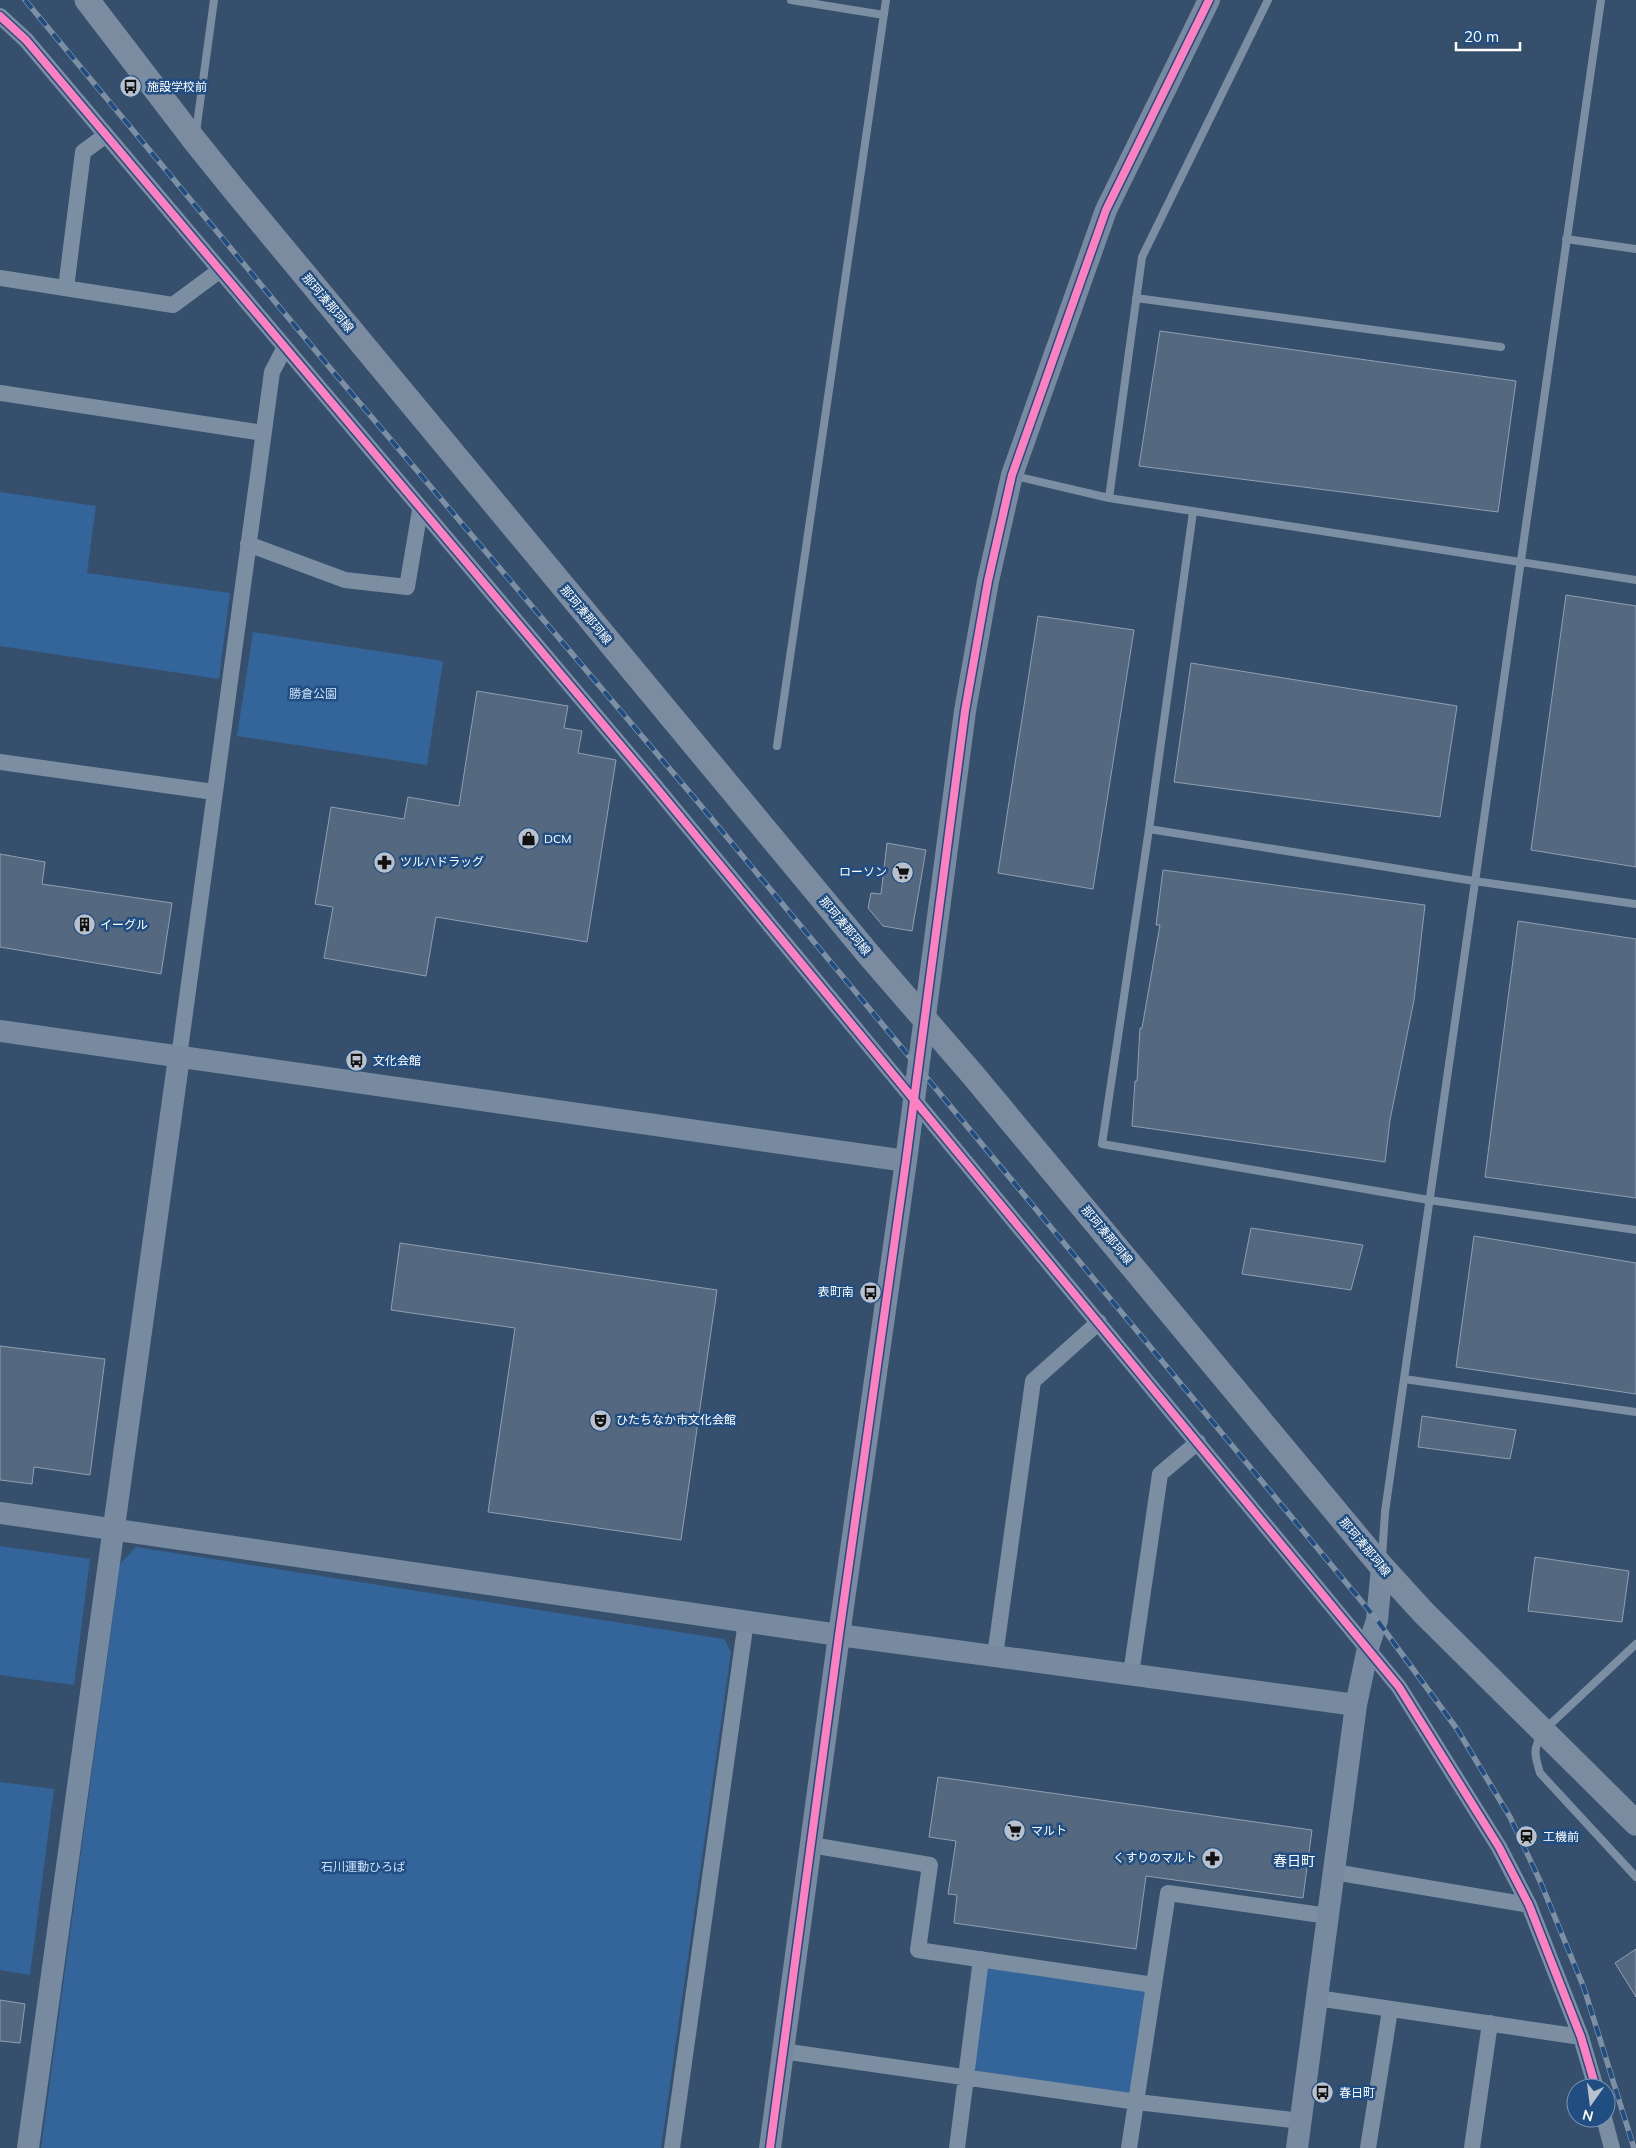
<svg xmlns="http://www.w3.org/2000/svg" width="1636" height="2148" font-family="Mulish,'Noto Sans JP',sans-serif">
<rect width="100%" height="100%" fill="#364f6c"/>
<!-- park -->
<path fill="#34659a" d="M0,492L96,506L87,573L230,593L219,679L0,646Z
M253,632L443,661L427,765L237,736Z
M0,1546L90,1559L74,1685L0,1675Z
M136,1547L724,1639L731,1652L661,2148H41L120,1564Z
M0,1782L54,1789L30,1975L0,1970Z
M981,1959L1154,1985L1137,2102L966,2078Z"/>
<!-- building -->
<path fill="#54687f" stroke="#909fb1" d="M1160,331L1516,381L1498,512L1139,466Z
M1566,595L1636,606V867L1531,850Z
M1038,616L1134,630L1093,889L998,873Z
M1191,663L1457,706L1440,817L1174,782Z
M477,691L568,706L564,728L582,731L578,753L616,760L587,942L436,917L426,976L324,958L333,907L315,904L331,807L404,819L408,797L459,806Z
M887,843L926,850L912,931L883,926L868,908L871,893L881,894Z
M0,854L45,862L42,884L172,903L161,974L0,947Z
M1163,870L1425,905L1414,1000L1390,1120L1385,1162L1132,1126L1135,1081H1137L1140,1028H1142L1160,925H1156Z
M1518,921L1636,939V1198L1485,1177Z
M1251,1228L1363,1245L1351,1290L1242,1274Z
M1474,1236L1636,1263V1394L1456,1367Z
M400,1243L717,1290L681,1540L488,1512L515,1328L391,1310Z
M0,1346L105,1359L90,1475L34,1467L32,1484L0,1480Z
M1422,1416L1516,1430L1510,1459L1418,1447Z
M1535,1557L1629,1571L1622,1622L1528,1611Z
M938,1777L1312,1830L1303,1898L1146,1876L1136,1949L954,1923L957,1895L948,1894L956,1841L929,1837Z
M1636,1949V1997L1615,1963Z
M0,2000L25,2004L20,2043L0,2041Z"/>
<g fill="none" stroke-linecap="round" stroke-linejoin="round">
<!-- lane -->
<path stroke="#7c8fa2" stroke-width="8" d="M791,0L884,15
M196,132L214,0
M1566,239L1636,249
M1136,298L1501,347
M1015,476L1109,498L1636,580
M1109,498L1142,257L1268,0
M1193,512L1149,829L1474,881L1636,904
M777,746L886,0
M1149,829L1102,1144L1429,1200L1636,1230
M1404,1379L1636,1412
M1382,1558L1385,1512L1601,0
M1636,1644L1543,1731C1533,1749 1534,1754 1540,1773L1636,1877"/>
<!-- street -->
<path stroke="#7c8fa2" stroke-width="16" d="M0,16L26,40L650,780L1399,1687L1499,1847L1529,1905L1581,2037L1596,2088
M0,278L173,305L219,271
M66,288L83,152L106,135
M0,393L263,433
M248,544L345,580L407,587L420,510
M0,762L214,792
M179,1057L272,372L284,349
M995,1656L1033,1381L1099,1322
M1131,1674L1160,1474L1198,1442
M811,1845L930,1865L918,1950L1154,1985
M1334,1872L1529,1905
M1317,1998L1581,2037
M782,2051L1137,2102L1301,2121
M1604,2118L1612,2148
M672,2148L746,1621
M957,2148L981,1959
M1129,2148L1168,1893L1328,1916
M1368,2148L1390,2010
M1472,2148L1490,2023"/>
<!-- secondary -->
<path stroke="#778a9f" stroke-width="22" d="M0,1031L906,1161
M0,1513L839,1635L1356,1705
M28,2148L179,1057
M770,2148L839,1635L906,1161L965,711L988,581L1012,475L1106,210L1209,0
M1297,2148L1356,1705L1368,1648L1377,1620L1382,1567"/>
<!-- primary -->
<path stroke="#7b8ba0" stroke-width="25" d="M87,0L195,141L232,187L869,955L973,1075L1382,1567L1423,1612L1636,1823"/>
<defs>
<path id="rail" d="M25,0L325,362L697,801L1377,1620L1457,1729L1510,1817L1540,1881L1584,1988L1634,2148"/>
</defs>
<!-- rail casing -->
<use href="#rail" stroke="#7d8fa2" stroke-width="5.5"/>
<!-- rail -->
<use href="#rail" stroke="#204e82" stroke-width="4" stroke-dasharray="11" stroke-linecap="butt"/>
<defs>
<path id="cycleway" d="M0,16L26,40L650,780L1399,1687L1499,1847L1529,1905L1581,2037L1596,2088
M770,2148L839,1635L906,1161L965,711L988,581L1012,475L1106,210L1209,0"/>
</defs>
<!-- cycleway casing -->
<use href="#cycleway" stroke="#204e82" stroke-width="11"/>
<!-- cycleway -->
<use href="#cycleway" stroke="#ff80c0" stroke-width="8"/>
</g>
<!-- icons -->
<defs>
<symbol id="bus-disc" viewBox="-11 -11 22 22"><circle r="9.5" fill="#b9c1cc" stroke="#204e82"/><path d="M-5-6H5V4H4V6H2V4H-2V6H-4V4H-5ZM-3.5-4V0h7V-4ZM-3.5 1.2v1.5H-2V1.2ZM2 1.2v1.5H3.5V1.2Z" fill="#111"/></symbol>
<symbol id="shop-disc" viewBox="-11 -11 22 22"><circle r="9.5" fill="#b9c1cc" stroke="#204e82"/><path d="M-5-2.5h2.3a2.7 3.5 0 0 1 5.4 0H5L5.5 6h-11ZM-1.5-2.5h3a1.5 2.3 0 0 0-3 0Z" fill="#111"/></symbol>
<symbol id="pharmacy-disc" viewBox="-11 -11 22 22"><circle r="9.5" fill="#b9c1cc" stroke="#204e82"/><path d="M-2-6h4v4h4v4h-4v4h-4v-4h-4v-4h4Z" fill="#111"/></symbol>
<symbol id="supermarket-disc" viewBox="-11 -11 22 22"><circle r="9.5" fill="#b9c1cc" stroke="#204e82"/><path d="M-6-5.5h2.5l.6 2H6L4.5 2H-2.5L-4.4-4H-6ZM-1.5 3.2a1.3 1.3 0 1 0 .1 0ZM3 3.2a1.3 1.3 0 1 0 .1 0Z" fill="#111"/></symbol>
<symbol id="building-disc" viewBox="-11 -11 22 22"><circle r="9.5" fill="#b9c1cc" stroke="#204e82"/><path d="M-4-6H4V6H1V3H-1V6H-4ZM-2.5-4.3h1.7v1.8h-1.7ZM.8-4.3h1.7v1.8H.8ZM-2.5-1h1.7V.8h-1.7ZM.8-1h1.7V.8H.8Z" fill="#111"/></symbol>
<symbol id="theatre-disc" viewBox="-11 -11 22 22"><circle r="9.5" fill="#b9c1cc" stroke="#204e82"/><path d="M-5-5.5Q0-4 5-5.5V0Q5 5 0 6Q-5 5-5 0ZM-3.3-2.5H-1v1.5H-3.3ZM1-2.5H3.3v1.5H1ZM-2.8 1Q0 5.5 2.8 1Z" fill="#111"/></symbol>
<symbol id="station-disc" viewBox="-11 -11 22 22"><circle r="9.5" fill="#b9c1cc" stroke="#204e82"/><path d="M-3-6H3Q5-6 5-4V2Q5 4 3 4L4.5 6H3L1.5 4h-3L-3 6H-4.5L-3 4Q-5 4-5 2V-4Q-5-6-3-6ZM-3.5-4v3h7v-3ZM-3.5 1v1.5H-2V1ZM2 1v1.5H3.5V1Z" fill="#111"/></symbol>
</defs>
<g fill-rule="evenodd">
<use href="#bus-disc" x="118" y="74" width="25" height="25"/>
<use href="#shop-disc" x="516" y="826" width="25" height="25"/>
<use href="#pharmacy-disc" x="372" y="850" width="25" height="25"/>
<use href="#supermarket-disc" x="890" y="860" width="25" height="25"/>
<use href="#building-disc" x="72" y="912" width="25" height="25"/>
<use href="#bus-disc" x="344" y="1048" width="25" height="25"/>
<use href="#bus-disc" x="858" y="1280" width="25" height="25"/>
<use href="#theatre-disc" x="588" y="1408" width="25" height="25"/>
<use href="#supermarket-disc" x="1002" y="1818" width="25" height="25"/>
<use href="#station-disc" x="1514" y="1824" width="25" height="25"/>
<use href="#pharmacy-disc" x="1200" y="1846" width="25" height="25"/>
<use href="#bus-disc" x="1310" y="2080" width="25" height="25"/>
</g>
<g text-anchor="middle" stroke-width="5" stroke-linejoin="round" paint-order="stroke">
<!-- poi labels -->
<g font-size="12" fill="#fff" stroke="#204e82" text-anchor="start">
<text x="147" y="91">施設学校前</text>
<text x="544" y="843">DCM</text>
<text x="400" y="866">ツルハドラッグ</text>
<text x="887" y="876" text-anchor="end">ローソン</text>
<text x="100" y="929">イーグル</text>
<text x="373" y="1065">文化会館</text>
<text x="854" y="1296" text-anchor="end">表町南</text>
<text x="616" y="1424">ひたちなか市文化会館</text>
<text x="1031" y="1835">マルト</text>
<text x="1543" y="1841">工機前</text>
<text x="1197" y="1862" text-anchor="end">くすりのマルト</text>
<text x="1339" y="2097">春日町</text>
</g>
<!-- street labels -->
<g font-size="12" fill="#fff" stroke="#204e82">
<text transform="translate(328 303) rotate(50)" y="4">那珂湊那珂線</text>
<text transform="translate(586 615) rotate(50)" y="4">那珂湊那珂線</text>
<text transform="translate(845 926) rotate(50)" y="4">那珂湊那珂線</text>
<text transform="translate(1107 1235) rotate(50)" y="4">那珂湊那珂線</text>
<text transform="translate(1365 1547) rotate(50)" y="4">那珂湊那珂線</text>
</g>
<!-- park labels -->
<g font-size="12" fill="#cbe0f7" stroke="#204e82">
<text x="313" y="698">勝倉公園</text>
<text x="363" y="1871">石川運動ひろば</text>
</g>
<!-- neighbourhood labels -->
<g font-size="14" fill="#fff" stroke="#204e82">
<text x="1294" y="1866">春日町</text>
</g>
</g>
<!-- north arrow -->
<g transform="translate(1591 2103) rotate(194)"><circle r="24" fill="#204e82" stroke="#7995b4"/>
<path d="M0-4L9 19L0 12L-9 19Z" fill="#b9c1cc"/>
<text y="-8" font-size="14" font-weight="bold" text-anchor="middle" fill="#ffffff">N</text>
</g>
<!-- scale -->
<path d="M1456 42v8h64v-8" fill="none" stroke="#ffffff" stroke-width="2.5"/>
<text x="1464" y="42" font-size="15" fill="#ffffff" stroke="#204e82" stroke-width="4" paint-order="stroke">20 m</text>
</svg>
